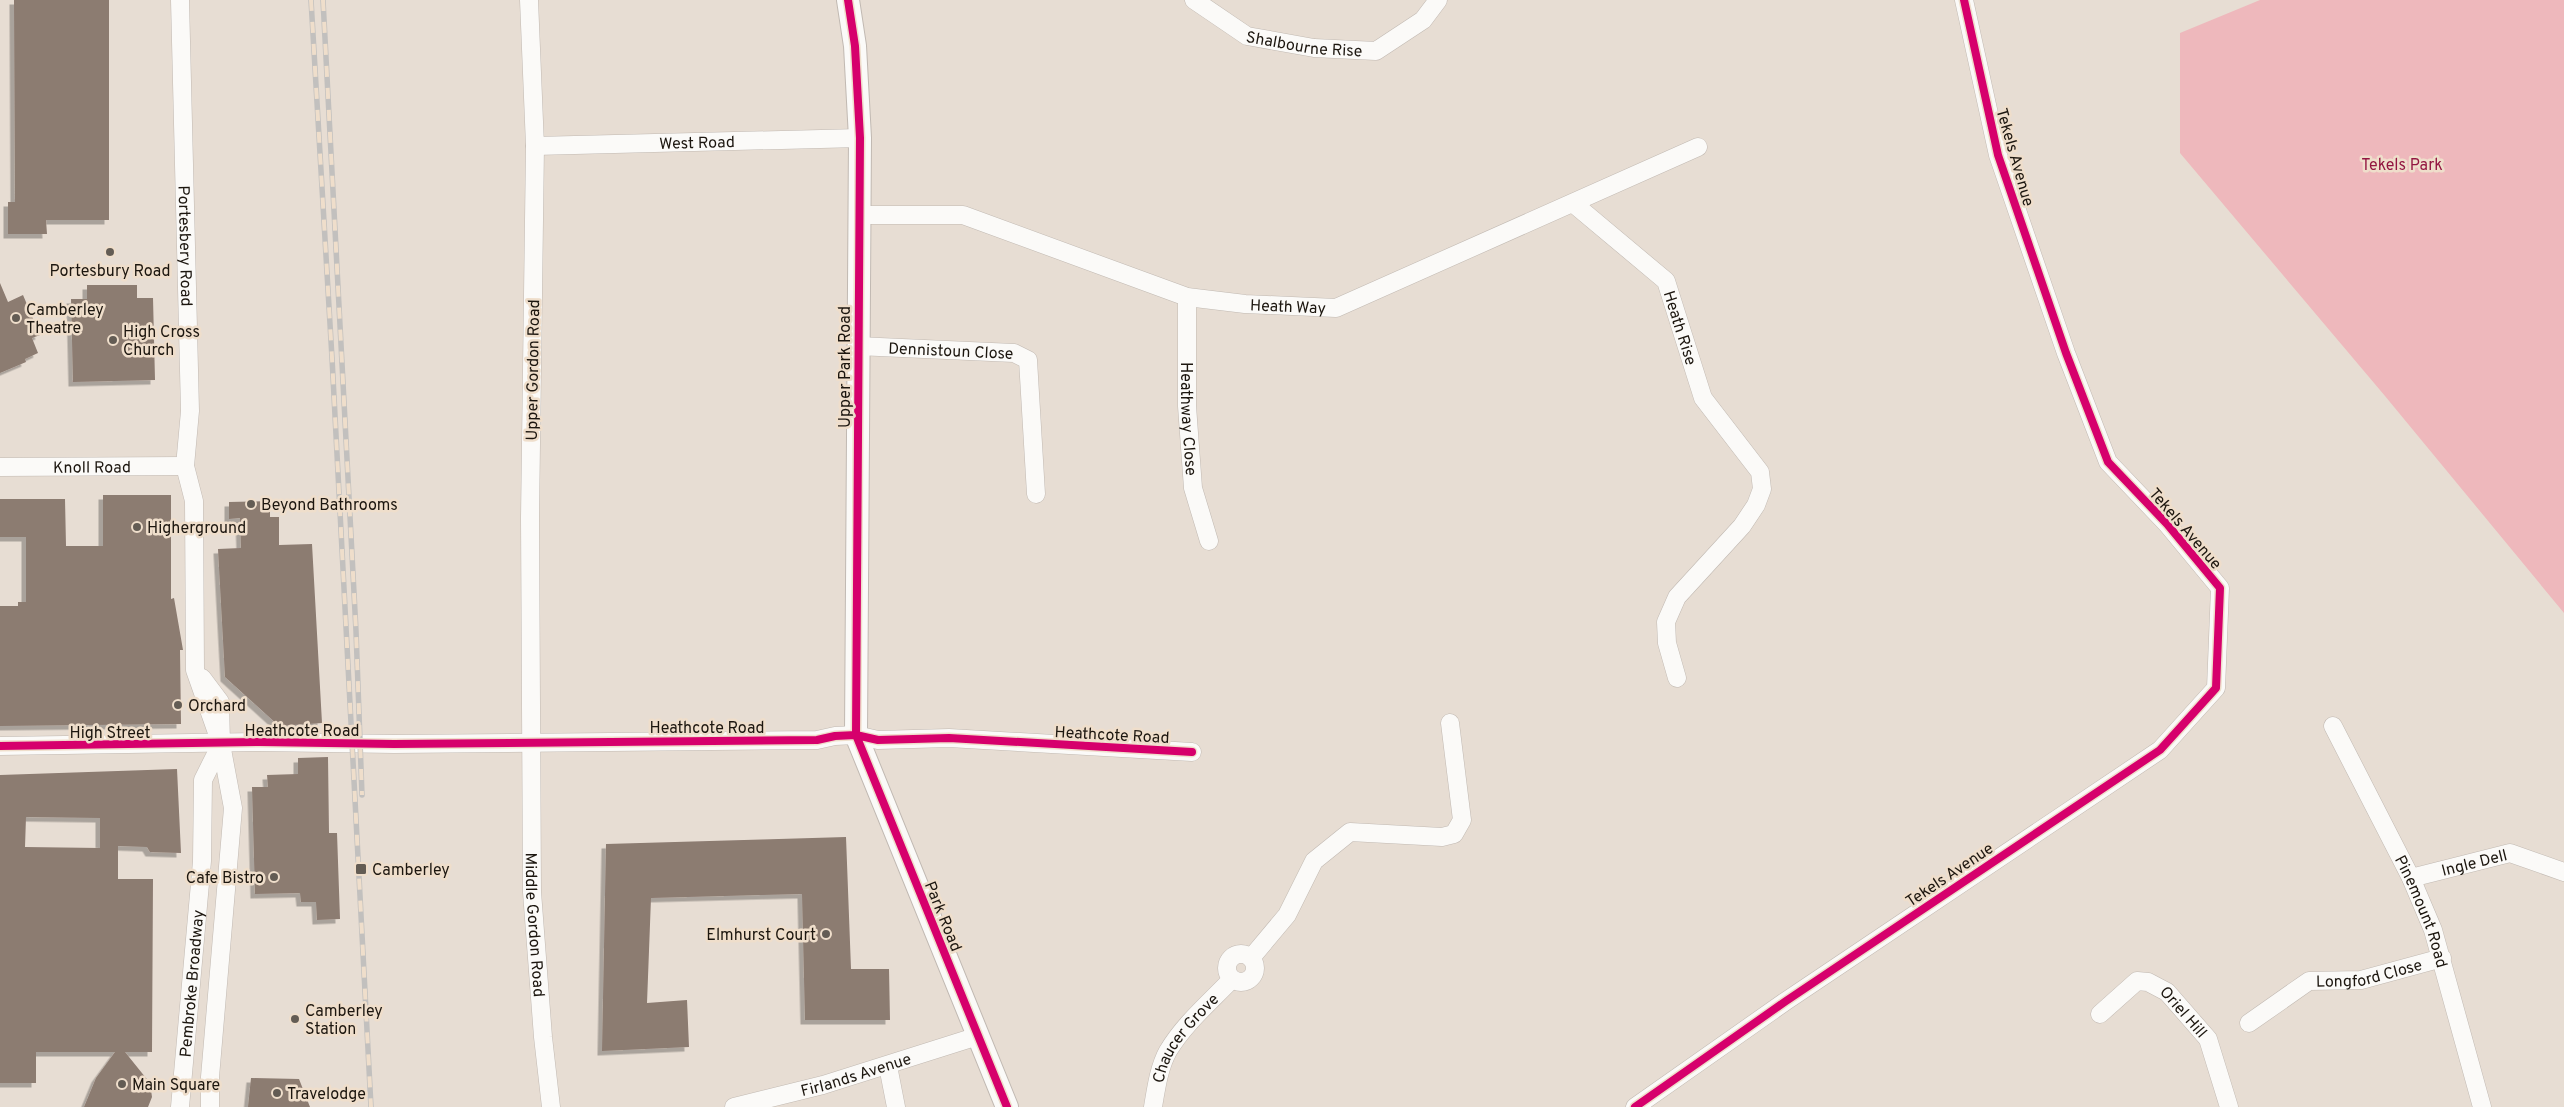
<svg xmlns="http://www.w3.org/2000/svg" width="2564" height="1107" font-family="Overpass,sans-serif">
<defs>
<filter id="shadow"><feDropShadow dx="-4.5" dy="4.5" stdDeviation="0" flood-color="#0004"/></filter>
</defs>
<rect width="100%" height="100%" fill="#e7ddd3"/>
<!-- green -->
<path fill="#eeb8bc" d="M2260,0H2564V613L2385,396L2180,153V33Z"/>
<!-- building -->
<path fill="#8c7b71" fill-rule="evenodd" filter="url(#shadow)" d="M14,0H109V220H46L47,234H8V202H15Z
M0,283L8,302L23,295L40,335L32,338L38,353L25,359L26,362L0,373Z
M87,285H137V298H153L155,380L73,382L71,299H87Z
M103,495H171V599L174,598L183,650H180L181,724L0,726V606H18V602H26V537H0V499H65L66,546H103Z
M270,501V517H279V545L312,544L322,723L279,726L225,677L218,549L241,548L240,518L229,519V502Z
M328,757L329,833H337L340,919L317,920L316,902H301L300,893L255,894L252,787H268L267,775L298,774V758Z
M177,769L181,853L150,852L147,847L118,846V879H153L152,1052H125L150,1083L152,1097L148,1107H84L96,1078L115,1052H36V1083H0V775ZM26,817L100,818V848L25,847Z
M846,837L851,969H889L890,1020H805L802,894L651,898L647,1003L687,1000L689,1047L602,1051L606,844Z
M251,1078L299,1079L310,1107H248Z"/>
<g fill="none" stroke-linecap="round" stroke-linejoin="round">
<defs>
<g id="minor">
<path id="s1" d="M180,0L190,411L185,466L194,501L195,670L221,744L233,808L210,1077V1107"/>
<path id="s2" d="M529,0L535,146L530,518L532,892L543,1037L551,1107"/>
<path id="s3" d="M1194,0L1247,36L1314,48L1376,51L1423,20L1438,0"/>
<path id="s4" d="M535,146L860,138"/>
<path id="s5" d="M1574,204L1666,281L1703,398L1760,472L1762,489L1756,505L1742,526L1677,597L1666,622L1667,643L1677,678"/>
<path id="s6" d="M858,215H963L1187,297L1245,304L1336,308L1698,147"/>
<path id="s7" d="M1187,297V406L1193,488L1209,541"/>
<path id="s8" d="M857,346L1014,353L1028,360L1036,494"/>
<path id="s9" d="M0,467L185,466"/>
<path id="s10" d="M2333,726L2411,878L2433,930L2482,1107"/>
<path d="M0,746L260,742L394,744L817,740L835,736L856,735L878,740L949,738L1192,752"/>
<path id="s11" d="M2411,878L2510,853L2564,872"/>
<circle cx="1241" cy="968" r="14"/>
<path d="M1251,958L1287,915L1314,861L1350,832L1442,837L1454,834L1462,820L1450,723"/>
<path id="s12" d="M2100,1014L2137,981L2148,982L2167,992L2208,1039L2229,1107"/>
<path id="s13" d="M2249,1023L2309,981L2361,980L2442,958"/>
<path d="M888,1066L896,1107"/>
<path id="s14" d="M180,1107L202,861L203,780L221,744L220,702L202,678"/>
<path id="s15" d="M734,1107L823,1085L978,1036"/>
<path id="s16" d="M1153,1107C1156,1089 1159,1067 1168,1051C1184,1024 1210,1002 1232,979"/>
<path d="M1635,1107L1786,1001L2160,750L2216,688L2220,588L2167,524L2108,462L2066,353L1998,155L1964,0"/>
</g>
<path id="tertiary" d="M848,0L855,46L860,138L856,735L1007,1107"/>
</defs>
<!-- minor casing -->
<use href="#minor" stroke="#c1b9b2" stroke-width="19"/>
<!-- tertiary casing -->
<use href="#tertiary" stroke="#c1b9b2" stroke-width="24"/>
<!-- minor -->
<use href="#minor" stroke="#fbfaf8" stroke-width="18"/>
<!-- tertiary -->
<use href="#tertiary" stroke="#fbfaf8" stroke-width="22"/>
<defs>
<path id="rail" d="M311,0L332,358L371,1107
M323,0L356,631L362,795"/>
</defs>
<!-- rail casing -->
<use href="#rail" stroke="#c2c0be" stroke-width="5.5"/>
<!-- rail -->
<use href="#rail" stroke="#efdecb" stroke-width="4" stroke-dasharray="11" stroke-linecap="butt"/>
<defs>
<path id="cycleway" d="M848,0L855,46L860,138L856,735L1007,1107
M0,746L260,742L394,744L817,740L835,736L856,735L878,740L949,738L1192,752
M1635,1107L1786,1001L2160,750L2216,688L2220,588L2167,524L2108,462L2066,353L1998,155L1964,0"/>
</defs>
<!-- cycleway casing -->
<use href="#cycleway" stroke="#efdecb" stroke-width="11"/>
<!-- cycleway -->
<use href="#cycleway" stroke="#d6006c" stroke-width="8"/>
</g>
<!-- markers -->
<g fill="#635c54" stroke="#efdecb" stroke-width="2">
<circle cx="110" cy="252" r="5"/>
<circle cx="16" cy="318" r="5"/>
<circle cx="113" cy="340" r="5"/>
<circle cx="251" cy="504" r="5"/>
<circle cx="137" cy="527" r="5"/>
<circle cx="178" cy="705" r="5"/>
<rect x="355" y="863" width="12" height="12" rx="2.5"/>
<circle cx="274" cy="877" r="5"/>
<circle cx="826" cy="934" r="5"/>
<circle cx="295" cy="1019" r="5"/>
<circle cx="122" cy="1084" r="5"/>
<circle cx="277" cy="1093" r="5"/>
</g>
<g text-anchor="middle" stroke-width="5" stroke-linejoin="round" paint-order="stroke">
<!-- street labels -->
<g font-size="16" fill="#1c160f" stroke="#efdecb">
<text dy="6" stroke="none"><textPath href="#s3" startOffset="122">Shalbourne Rise</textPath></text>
<text dy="6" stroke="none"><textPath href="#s4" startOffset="162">West Road</textPath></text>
<text transform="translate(2016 157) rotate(74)" y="6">Tekels Avenue</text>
<text dy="6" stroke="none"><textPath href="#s1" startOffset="246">Portesbery Road</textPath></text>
<text dy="6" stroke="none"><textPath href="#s6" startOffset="445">Heath Way</textPath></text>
<text dy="6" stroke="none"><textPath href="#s5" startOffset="169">Heath Rise</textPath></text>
<text dy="6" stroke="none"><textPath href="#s8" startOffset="94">Dennistoun Close</textPath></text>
<text transform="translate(844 367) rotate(-90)" y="6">Upper Park Road</text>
<text transform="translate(532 370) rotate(-89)" y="6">Upper Gordon Road</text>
<text dy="6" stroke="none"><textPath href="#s7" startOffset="122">Heathway Close</textPath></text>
<text dy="6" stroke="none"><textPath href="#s9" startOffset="92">Knoll Road</textPath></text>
<text transform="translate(2186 528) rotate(49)" y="6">Tekels Avenue</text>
<text x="707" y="733">Heathcote Road</text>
<text x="302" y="736">Heathcote Road</text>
<text x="110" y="738">High Street</text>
<text transform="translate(1112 734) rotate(3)" y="6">Heathcote Road</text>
<text dy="6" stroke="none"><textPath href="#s11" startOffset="65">Ingle Dell</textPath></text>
<text transform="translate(1949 874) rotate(-34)" y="6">Tekels Avenue</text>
<text dy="6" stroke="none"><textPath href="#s10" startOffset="206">Pinemount Road</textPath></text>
<text transform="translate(944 916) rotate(68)" y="6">Park Road</text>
<text dy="6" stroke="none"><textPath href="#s2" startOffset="925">Middle Gordon Road</textPath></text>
<text dy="6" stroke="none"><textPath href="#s13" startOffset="134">Longford Close</textPath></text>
<text dy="6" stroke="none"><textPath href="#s14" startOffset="124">Pembroke Broadway</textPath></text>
<text dy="6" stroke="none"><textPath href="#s12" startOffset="108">Oriel Hill</textPath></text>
<text dy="6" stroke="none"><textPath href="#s16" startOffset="78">Chaucer Grove</textPath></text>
<text dy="6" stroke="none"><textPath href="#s15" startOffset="126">Firlands Avenue</textPath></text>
</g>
<!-- park labels -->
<g font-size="16" fill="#931641" stroke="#efdecb">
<text x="2402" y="170">Tekels Park</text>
</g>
<!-- poi labels -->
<g font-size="16" fill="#1c160f" stroke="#efdecb" text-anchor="start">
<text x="110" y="276" text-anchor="middle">Portesbury Road</text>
<text x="26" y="315">Camberley<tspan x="26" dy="18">Theatre</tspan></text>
<text x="123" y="337">High Cross<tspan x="123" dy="18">Church</tspan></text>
<text x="261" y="510">Beyond Bathrooms</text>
<text x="147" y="533">Higherground</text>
<text x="188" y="711">Orchard</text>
<text x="372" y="875">Camberley</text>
<text x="264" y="883" text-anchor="end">Cafe Bistro</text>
<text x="816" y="940" text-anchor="end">Elmhurst Court</text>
<text x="305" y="1016">Camberley<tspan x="305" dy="18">Station</tspan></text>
<text x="132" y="1090">Main Square</text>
<text x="287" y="1099">Travelodge</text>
</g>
</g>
</svg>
